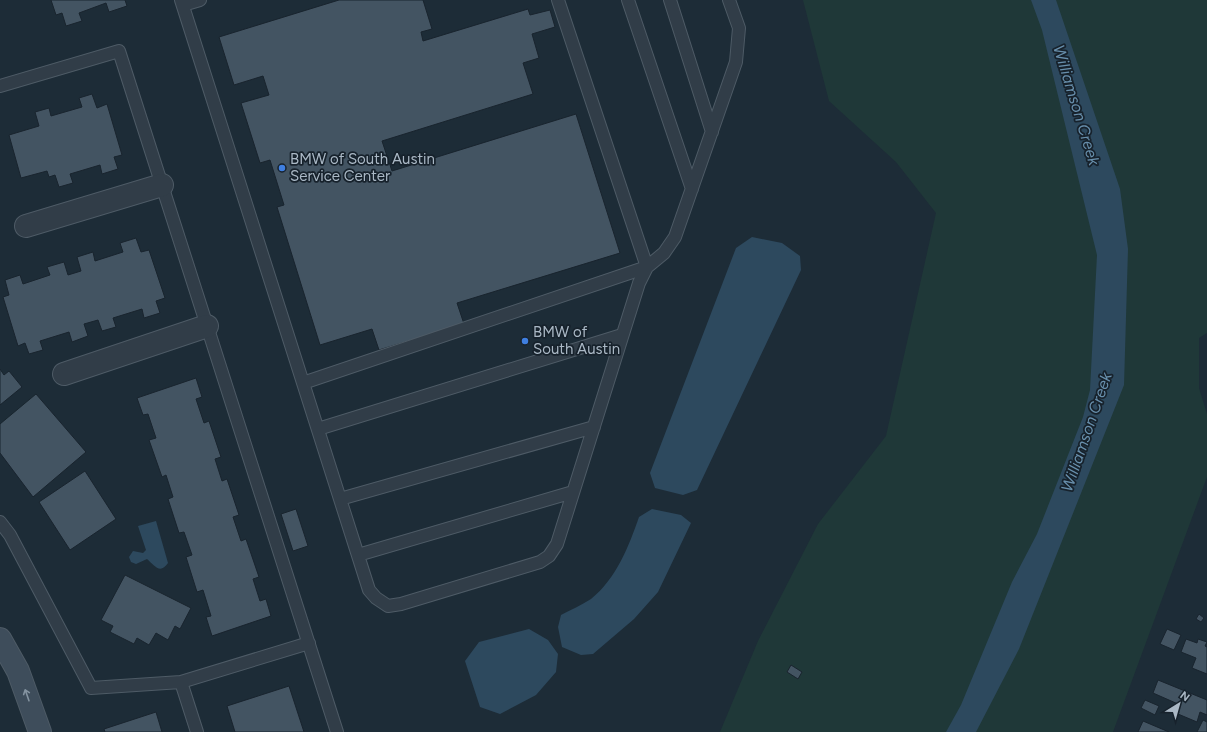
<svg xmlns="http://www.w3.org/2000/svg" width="1207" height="732" font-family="Figtree,sans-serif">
<rect width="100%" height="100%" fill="#1d2c37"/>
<!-- green -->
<path fill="#1f3838" d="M803,0H1207V333L1199,338V388L1207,414V477L1113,732H720L758,641L818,524L886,436L936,213L896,162L829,101Z"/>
<!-- water -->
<path fill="#2d495e" d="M1031,0H1056L1120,189L1128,249L1124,385L1019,649L976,732H946L961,705L1012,582L1037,534L1083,417L1090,390L1097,255L1042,30Z
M752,237L782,243L800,256L801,270L697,490L683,495L655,488L650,473L736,248Z
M652,509L681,515L691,523L658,592L634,619L593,654L581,655L562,647L558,627L561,615C570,610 582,605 591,599C616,579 629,546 639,517Z
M156,521L168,563C160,575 154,565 147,559L136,564L131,562L129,557L133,551L143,553L146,550L138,526Z
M529,629L548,640L558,654L556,672L536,695L500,714L480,707L465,661L479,642Z"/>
<!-- building -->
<path fill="#435462" stroke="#19242e" d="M51,0H125L127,6L109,12L106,3L79,13L82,21L66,26L62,13L56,15Z
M339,0H423L432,29L421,32L423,41L528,9L530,15L550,10L555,27L532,34L539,58L523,63L533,94L382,141L392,171L576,114L620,253L457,303L464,324L379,350L372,329L320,345L277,207L284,205L270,160L260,163L241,103L269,95L263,76L234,85L219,37Z
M92,94L97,108L107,104L122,155L114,157L118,169L102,174L100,165L70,174L73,183L59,187L55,175L49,177L47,171L21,178L9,135L39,126L35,112L49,108L51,116L82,107L79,98Z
M136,238L141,252L149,250L165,298L156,301L160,313L144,318L142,309L113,318L116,327L102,331L98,320L84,324L88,336L72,342L69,332L40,341L43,350L29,354L25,343L18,346L3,297L9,295L5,280L20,275L23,284L50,275L47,267L64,262L68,275L81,271L77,257L93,252L95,261L123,252L120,243Z
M0,369L4,375L9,371L22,387L0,405Z
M196,378L202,397L196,399L204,423L209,421L221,457L215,459L222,481L227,479L239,515L233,517L241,541L246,539L259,577L253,579L260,601L266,599L271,616L212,636L206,617L211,616L203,590L197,592L186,557L192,555L184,532L179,533L168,499L173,497L166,475L162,477L149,440L156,438L148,414L143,415L137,398Z
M36,394L86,452L33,497L0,453V424Z
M85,471L116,519L70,550L39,502Z
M296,509L308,546L293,551L281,514Z
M125,575L191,608L180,629L175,626L168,640L156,633L149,645L137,638L134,644L110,632L113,626L101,620Z
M1199,614L1204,618L1201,622L1196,619Z
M1167,629L1181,635L1174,650L1160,644Z
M1186,639L1197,643L1198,639L1207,642L1205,646L1207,647V674L1192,668L1196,658L1181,652Z
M791,665L802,672L798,679L787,672Z
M1158,680L1207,700V715L1200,712L1197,722L1178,714L1179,712L1176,710L1178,704L1153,693Z
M289,686L304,732H235L227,706Z
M1145,700L1159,706L1155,715L1141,708Z
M156,712L162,732H105L104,729Z
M1203,720L1207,722V732H1197Z
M1143,721L1169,732H1138Z"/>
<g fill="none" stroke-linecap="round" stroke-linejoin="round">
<defs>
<path id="service" d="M181,0L369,590L376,598L388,606L401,604L540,562L549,556L557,544L639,283L647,267L664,253L675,237L736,62L739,28L729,0
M628,0L692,189
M670,0L712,132
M183,5L200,0
M0,86L119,51L337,732
M303,383L647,267L558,0
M318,429L622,335
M340,499L594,427
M0,522L10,535L91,688L181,682
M358,555L573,492
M197,732L181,682L309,643"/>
<path id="minor" d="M26,226L162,185
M64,374L207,326"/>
<path id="secondary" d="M0,639L18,671L40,732"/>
</defs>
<!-- service casing -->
<use href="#service" stroke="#4e5b66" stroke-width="14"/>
<!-- minor casing -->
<use href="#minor" stroke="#4e5b66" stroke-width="24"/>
<!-- secondary casing -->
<use href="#secondary" stroke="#4e5b66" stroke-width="24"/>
<!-- service -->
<use href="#service" stroke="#313d48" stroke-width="12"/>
<!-- minor -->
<use href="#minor" stroke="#313d48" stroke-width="22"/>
<!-- secondary -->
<use href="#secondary" stroke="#3e4d5b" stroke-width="22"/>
</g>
<!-- one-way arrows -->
<defs><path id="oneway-shaft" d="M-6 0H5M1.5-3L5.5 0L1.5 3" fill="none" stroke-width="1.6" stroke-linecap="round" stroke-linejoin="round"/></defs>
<use stroke="#8493a0" href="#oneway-shaft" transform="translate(27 695) rotate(-109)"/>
<!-- markers -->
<g fill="#3f7fe0" stroke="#17222c" stroke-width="1.5">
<circle cx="282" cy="168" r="4"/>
<circle cx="525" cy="341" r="4"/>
</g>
<g text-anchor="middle" stroke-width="3.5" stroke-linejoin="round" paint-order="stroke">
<!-- poi labels -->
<g font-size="15" fill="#aab8c5" stroke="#17222c" text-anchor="start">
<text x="290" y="164">BMW of South Austin<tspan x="290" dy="17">Service Center</tspan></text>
<text x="533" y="337">BMW of<tspan x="533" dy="17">South Austin</tspan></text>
</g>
<!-- water labels -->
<g font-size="16" font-style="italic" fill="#688fac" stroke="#17222c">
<text transform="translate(1077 105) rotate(73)" y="6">Williamson Creek</text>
<text transform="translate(1086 432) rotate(-71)" y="6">Williamson Creek</text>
</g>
</g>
<!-- north arrow -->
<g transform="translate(1179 704) rotate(37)" stroke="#17222c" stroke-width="3" paint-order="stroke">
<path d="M0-3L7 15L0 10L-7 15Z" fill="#aab8c5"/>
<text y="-6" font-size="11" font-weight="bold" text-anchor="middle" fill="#aab8c5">N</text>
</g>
</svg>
